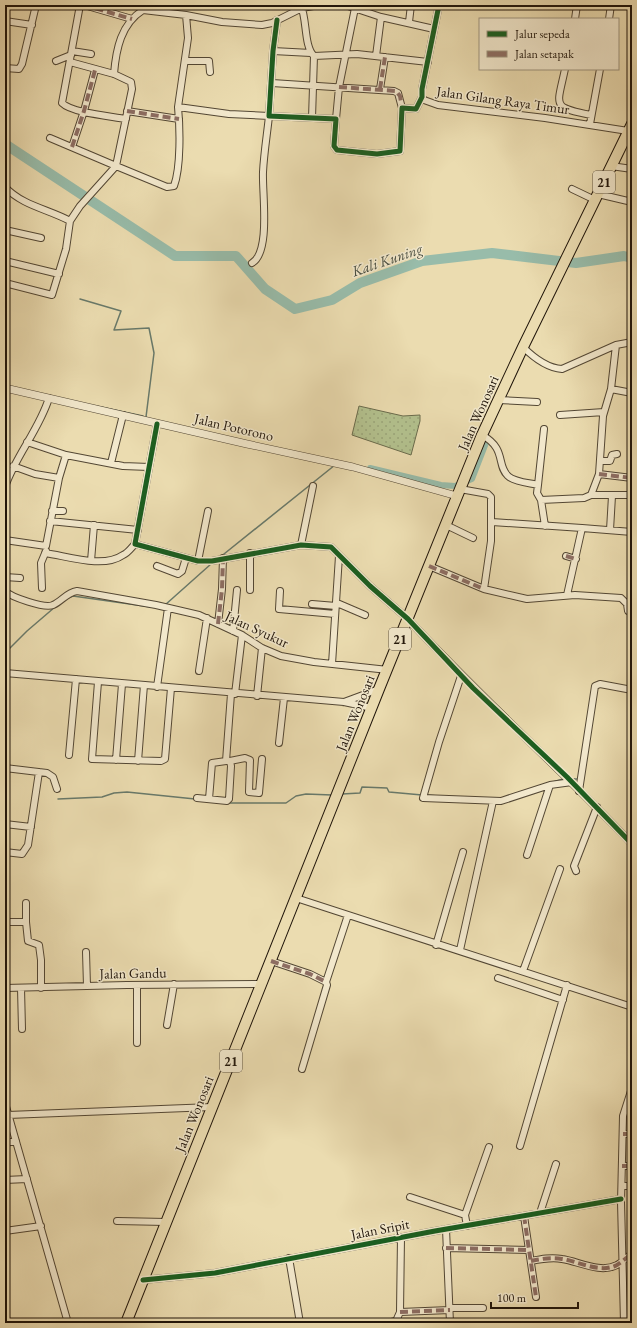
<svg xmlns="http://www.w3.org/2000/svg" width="637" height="1328" font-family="'EB Garamond',serif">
<defs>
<pattern id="grass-dots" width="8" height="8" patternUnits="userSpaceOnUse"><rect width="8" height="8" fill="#b3c18e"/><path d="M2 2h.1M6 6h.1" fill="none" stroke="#9aa579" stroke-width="1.8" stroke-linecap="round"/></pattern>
</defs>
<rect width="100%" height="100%" fill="#ebdcb0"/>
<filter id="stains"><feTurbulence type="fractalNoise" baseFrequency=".005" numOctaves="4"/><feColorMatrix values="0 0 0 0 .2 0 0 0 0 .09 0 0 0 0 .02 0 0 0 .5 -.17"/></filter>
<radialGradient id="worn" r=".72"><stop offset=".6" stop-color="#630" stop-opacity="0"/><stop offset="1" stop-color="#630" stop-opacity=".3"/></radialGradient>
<!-- grass -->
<path fill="url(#grass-dots)" stroke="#6a6b4c" d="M359,406L403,416L420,415V421L411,455L352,435Z"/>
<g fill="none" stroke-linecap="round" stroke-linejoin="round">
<!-- stream -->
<path stroke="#68796a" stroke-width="1.5" d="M80,299L121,311L114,330L149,328L154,353L146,417
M96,406L143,416
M219,558L335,465
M68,598L73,596L151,607
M165,605L211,564
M5,653L27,631L55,607
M571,779H579
M553,782L563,779
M342,794L360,793L362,787L387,788L389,792L422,795
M426,795L438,796
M58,799L102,797L114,793L127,792L195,799
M228,803H286L296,796L306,794L332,795"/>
<!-- canal -->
<path stroke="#98bcaa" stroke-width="6" d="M370,468L441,485L455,486L472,479L486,443"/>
<!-- river -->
<path stroke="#98bcaa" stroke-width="10" d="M5,144L175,256H236L265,289L295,309L332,300L360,283L422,261L492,253L576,263L624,256L632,258"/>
<defs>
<path id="minor" d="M80,5L62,103C72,113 110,116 126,119
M84,5L132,19
M143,5V10L186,15L222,22L262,25L272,23L302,8L319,5
M345,5L381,17L434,29
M301,6C307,19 304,47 314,56L357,54L428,62
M186,15L188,38L178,107L229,114L269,116C267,135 264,153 263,172C262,193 271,252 252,263
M575,19L577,5
M609,19L611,5
M277,20L273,51L269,116L336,119L334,146L337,150L377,154L400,151L402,108L416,109L422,97V89L439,5
M5,21L32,25
M409,22L411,5
M72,51L91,54
M273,51L311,53
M376,56L381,17
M56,61L71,55
M185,61H209L210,72
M5,68L19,69L22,64L36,5
M565,69C557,107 551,107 591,115
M114,74C116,49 121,24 143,10
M272,83L394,91L398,93L402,108
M380,89L385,57
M422,97L424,100L438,105L545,118L628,131
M127,111L179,119
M312,118L314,56
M336,119L339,87L355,8
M590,124L600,69
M50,138L116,166L132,89L131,82L114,74L70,62
M72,147L84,111L95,70
M611,166L632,169
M5,187C23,206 48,209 70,221
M572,189L595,200
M598,194L632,202
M5,230L41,238
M5,261L59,274
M5,283L52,295L66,249L70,221L80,206L116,166L167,187L174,186C181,167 180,127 178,107
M523,347C533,357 547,368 562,369L616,345L632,342
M611,389L632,393
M498,400L537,402
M560,415L604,412
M157,424L135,544L198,561H212L301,545L331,547L370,586L408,619
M482,435C507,449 496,465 508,476C514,482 530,483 538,485L537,493L541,500L584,498L591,495L599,474L603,416L611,389L616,345
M27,442L66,455
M600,461H610L612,455L617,454
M111,463L123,415
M599,474L632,478
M59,478L66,455L123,466L149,467
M538,485L544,429
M5,487C16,455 39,430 49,398
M460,489L488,494L491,497V541L484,589L527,599L575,595L621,598L627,604L628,611L632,612
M591,495H629L632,498
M541,500L545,526
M52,511H63
M50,521L138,530
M492,522L582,528
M446,525L473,538
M610,530L612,496
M5,540L46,546L59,478L35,474L13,466
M301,545L313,486
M45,553C67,556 103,569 123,555C128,553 131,548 135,544
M250,553V590
M566,556L576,559
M91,561L94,525
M198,561L208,511
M157,566L178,574L182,571L186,558
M429,566L484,589
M5,577L20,578
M42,588L41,563L46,551
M5,591C11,597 45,609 53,605C62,601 66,593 77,591L156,605L199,615L242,635L262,648L281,656L314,662L388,670
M280,591L279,609L335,614
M567,595L582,528L632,532
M337,603L365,615
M312,604L336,606
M218,624L222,589L223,558
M233,631L237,590
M332,664L339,556
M199,671L207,618
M5,673L344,702L372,708
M461,676L439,742L423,798L501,801L550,785
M98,682L92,759L161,761L165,759L171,688
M157,687L168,608
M235,694L242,635
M257,696L262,648
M344,702L379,689
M279,743L284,698
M69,755L76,679
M116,760L122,684
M138,761L144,685
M230,761L245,758L250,760L249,792L259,793L262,759
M5,768L47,773L53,777L57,789
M579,791L595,686L600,684L632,690
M197,798L227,801L229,799L231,766L230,761H226L231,694
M209,799L212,763L226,761
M5,824L31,827
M5,852L22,854L28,845L39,772
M527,855L550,785L572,782
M576,871L574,866L597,807
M296,898L632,1007
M5,922H26L28,941L39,945L41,960V988
M26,922V903
M436,945L463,852
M460,950L493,801
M86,952L87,986
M271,961L310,974L326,982
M523,971L560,869
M498,978L563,1000
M5,988L127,985L261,984
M21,988L22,1029
M167,1025L174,984
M137,1043V985
M302,1069L327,985L326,982L348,915
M5,1103L68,1323
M8,1115L212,1107
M623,1134H632
M5,1143L16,1141
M520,1146L567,985
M622,1166H632
M5,1180L27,1179
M622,1186H632
M410,1197L465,1215L467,1226
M540,1213L556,1164
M465,1215L489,1147
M524,1216L536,1297
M117,1221L166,1222
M446,1229L450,1323
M5,1231L41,1226
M446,1248L529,1250
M289,1258L300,1323
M531,1261C541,1259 551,1257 562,1259C578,1261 600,1274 617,1265C622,1262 627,1257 632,1254
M143,1280L215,1273L435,1231L621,1199
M450,1308H483
M400,1312L450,1310
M387,1323L396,1321L400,1312L401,1237
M624,1323L621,1202L623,1116L632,1088"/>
<path id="tertiary" d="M5,388L247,444L353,467L457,496
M408,619C480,697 559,767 632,844"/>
<path id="trunk" d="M126,1323L379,689L482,435L523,347L632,124"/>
</defs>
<!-- minor casing -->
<use href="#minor" stroke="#534734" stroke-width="8"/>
<!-- tertiary casing -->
<use href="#tertiary" stroke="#534734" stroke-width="8"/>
<!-- trunk casing -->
<use href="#trunk" stroke="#20150a" stroke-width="12"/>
<!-- minor -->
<use href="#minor" stroke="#f2e8cc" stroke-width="6"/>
<!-- tertiary -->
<use href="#tertiary" stroke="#f2e8cc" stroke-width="7"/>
<!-- trunk -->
<use href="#trunk" stroke="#ebdcb0" stroke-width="10"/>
<!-- quiet -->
<path stroke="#8d6e63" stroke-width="4" stroke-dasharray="8 4" stroke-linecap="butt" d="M84,5L132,19
M339,87L396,91L400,96L402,108
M380,89L385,57
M127,111L179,119
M72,147L84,111L95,70
M599,474L632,478
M566,556L576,559
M429,566L484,589
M218,624L222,589L223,558
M271,961L310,974L326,982
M623,1134H632
M622,1166H632
M524,1216L536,1297
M446,1248L529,1250
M531,1261C541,1259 551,1257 562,1259C578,1261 600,1274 617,1265C622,1262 627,1257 632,1254
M400,1312L450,1310"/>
<defs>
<path id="cycleway" d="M277,20L273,51L269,116L336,119L334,146L337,150L377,154L400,151L402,108L416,109L422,97V89L439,5
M157,424L135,544L198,561H212L301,545L331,547L370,586L408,619L473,688L567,777L632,844
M143,1280L215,1273L435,1231L621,1199"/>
</defs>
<!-- cycleway casing -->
<use href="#cycleway" stroke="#f2e8cc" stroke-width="8"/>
<!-- cycleway -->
<use href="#cycleway" stroke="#1b5e20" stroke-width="5"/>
</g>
<g text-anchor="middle" stroke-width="3" stroke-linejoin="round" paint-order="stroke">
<!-- shield labels -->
<g fill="#f2e8cc" stroke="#5f5444" stroke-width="1">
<rect x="593" y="171" width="22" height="22" rx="3"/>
<rect x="389" y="628" width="22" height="22" rx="3"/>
<rect x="220" y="1050" width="22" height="22" rx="3"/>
</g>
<g font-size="13" font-weight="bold" fill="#20150a">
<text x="604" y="187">21</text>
<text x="400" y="644">21</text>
<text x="231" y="1066">21</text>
</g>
<!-- street labels -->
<g font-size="14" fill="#20150a" stroke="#f2e8cc">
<text transform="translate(503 100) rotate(8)" y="5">Jalan Gilang Raya Timur</text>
<text transform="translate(478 413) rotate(-66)" y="5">Jalan Wonosari</text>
<text transform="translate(234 427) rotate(13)" y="5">Jalan Potorono</text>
<text transform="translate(257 629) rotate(25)" y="5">Jalan Syukur</text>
<text transform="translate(355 713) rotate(-68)" y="5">Jalan Wonosari</text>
<text transform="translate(133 973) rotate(-1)" y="5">Jalan Gandu</text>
<text transform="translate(194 1114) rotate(-68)" y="5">Jalan Wonosari</text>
<text transform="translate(380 1229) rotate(-11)" y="5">Jalan Sripit</text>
</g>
<!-- water labels -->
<g font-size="15" font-style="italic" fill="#4a4f42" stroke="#f2e8cc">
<text transform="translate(387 260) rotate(-19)" y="5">Kali Kuning</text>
</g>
</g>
<!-- margin -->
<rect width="637" height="1328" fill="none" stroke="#ebdcb0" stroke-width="20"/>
<rect x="6" y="6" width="625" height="1316" fill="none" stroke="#20150a" stroke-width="2"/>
<rect x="10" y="10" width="617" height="1308" fill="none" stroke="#20150a"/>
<!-- legend -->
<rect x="479" y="18" width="140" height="52" fill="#f2e8cc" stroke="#9e947e"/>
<rect x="487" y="31" width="20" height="6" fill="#1b5e20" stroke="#9e947e"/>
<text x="515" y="38" font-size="12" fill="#20150a">Jalur sepeda</text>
<rect x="487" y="51" width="20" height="6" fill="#8d6e63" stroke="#9e947e"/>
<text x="515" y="58" font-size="12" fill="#20150a">Jalan setapak</text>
<!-- scale -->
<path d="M491 1302v6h87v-6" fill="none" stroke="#20150a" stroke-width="2"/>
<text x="497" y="1302" font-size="12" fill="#20150a" stroke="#f2e8cc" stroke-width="3" paint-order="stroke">100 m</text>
<rect width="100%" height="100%" filter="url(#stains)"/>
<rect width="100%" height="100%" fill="url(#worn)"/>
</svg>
